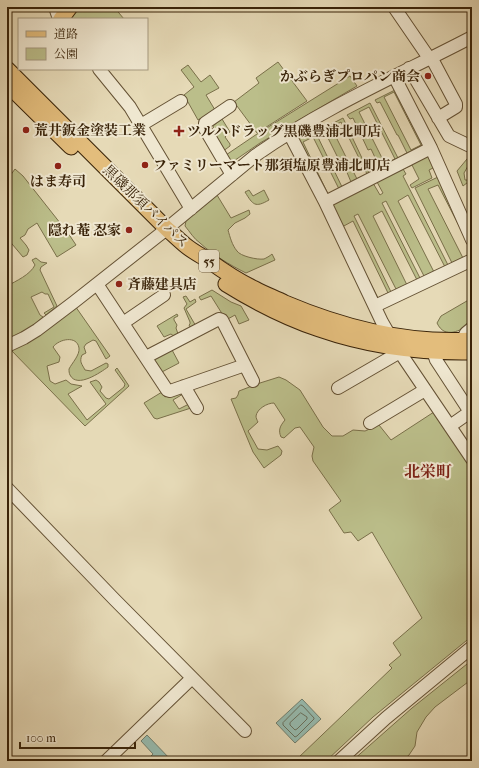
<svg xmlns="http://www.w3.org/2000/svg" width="479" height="768" font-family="'IM FELL French Canon','Noto Serif JP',serif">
<rect width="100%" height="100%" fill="#e6dab7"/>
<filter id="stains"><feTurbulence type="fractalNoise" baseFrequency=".005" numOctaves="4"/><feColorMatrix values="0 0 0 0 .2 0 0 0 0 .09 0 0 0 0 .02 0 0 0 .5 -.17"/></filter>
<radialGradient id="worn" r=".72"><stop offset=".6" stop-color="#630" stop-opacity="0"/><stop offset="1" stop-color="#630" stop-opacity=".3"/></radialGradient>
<!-- green -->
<path fill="#bbbe8a" stroke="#7a704a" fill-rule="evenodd" d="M75,7H114L124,19H67Z
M278,62L307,101L257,133L234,102L259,83L256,78Z
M188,65L201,82L210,75L219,88L206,95L215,110L198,120L184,95L194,87L181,70Z
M350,76L357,86L260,143L228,165L223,157L257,134Z
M397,89L426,146L404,157L403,155L407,153L398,135H397L380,102L377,103L375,100ZM394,92L421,145L411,150L384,97Z
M370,103L399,160L380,168L371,149L368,150L353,118L350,119L347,115ZM369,107L395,159L385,164L359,112Z
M343,118L370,175L351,182L346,170H344L327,136L324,137L320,130ZM341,122L367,174L357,179L331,127Z
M222,119L230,132L225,137L230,144V146L222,152L211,134L215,132L213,126Z
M314,129L343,189L327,197L298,138ZM313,137L339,189L328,194L303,142Z
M472,153V159L464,173L465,180H468L472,177V179L463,186L457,171Z
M429,154L435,167L429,170L432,178L412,188L410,185L419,179L412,165L403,169L406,174L403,176L449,267L425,278L386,201L382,203L421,280L397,291L358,214L354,216L355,218L392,294L377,300L328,205L373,183L380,195L383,193L377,182ZM408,195L445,267L434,272L398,201ZM382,211L417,280L407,285L373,216ZM353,221L388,293L378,298L342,227Z
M15,169L23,176L68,233L76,245L57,257L37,223L28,229L25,235L20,238L26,245L29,250L27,255L23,257L7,238V180Z
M438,177L472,245V251L438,185L428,189L463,258L453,265L415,188Z
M249,190L253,196L264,190L269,200C255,208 253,205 245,192Z
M217,195L231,218L249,210L250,214L245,218L235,223L228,230C230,237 232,245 237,251C240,256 257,260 264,259C266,258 270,256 272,254L275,260L246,273C230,265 213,255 200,243C194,239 190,232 185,226L186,221Z
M36,258L41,262L47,263L41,267L40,270L57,306L46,315L44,313L54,307L48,294H45L42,292L31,297L40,315L43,317L31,327L7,340V286C16,281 30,275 35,265L32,260Z
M212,290L231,302L241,306L249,320L239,324L235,315L226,320L211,296L201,300L199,297Z
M186,296L190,302L195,299L196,302L186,309L197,328L175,337L171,334L164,337L157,326L177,314L178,316L174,318V320L177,325L176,328L178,334L190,330V327L189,325L190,324V322L184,308L187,304L183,297Z
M472,298V324C460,330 445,340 437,323L441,316Z
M73,303L110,356L106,359L96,341L93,340L86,344L84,347L86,353L82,355C79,362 82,364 85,370L91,371L106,363L108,364V367C101,372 77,389 70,375C69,373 69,371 69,369C72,363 80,355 79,348C77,335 59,339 53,347L60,357L59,362L47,366L50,381L55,384L66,380L71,384L82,386L68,394L87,420L106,404L90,382L96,380L99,382L102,387L100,391L106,398L109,399L124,387L125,384L115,370L117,368L129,386L85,426L10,349Z
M171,348L179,363L160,373L151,358Z
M279,377L286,380L300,390L323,427L332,436H343L353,430L365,431L379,425L391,440L437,410L472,463V636L373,717L326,761H288L298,758L392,668L389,665L401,655L393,643L422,618L372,532L358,541L351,532L344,533L329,510L341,501L313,461L312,456L314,447L300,427L295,428L284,438L281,437C278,430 280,426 285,420L274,403C267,403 257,409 256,416C256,418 257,420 258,422L248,431L258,449L267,450L278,446L282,451L281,455L264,468L253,452L231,399L236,398L238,395L239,391L260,383Z
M177,391L183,394L173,400L179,409L189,404L191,408L157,419L154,418L144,403L162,392L165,397Z
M472,660V679L435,707L426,717L417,732L415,746L409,755L402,761H352L412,708Z"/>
<!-- water -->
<path fill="#96bbaf" stroke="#717e6d" d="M302,699L321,719L295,743L276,723Z
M147,735L172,761H146L153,754L141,741Z"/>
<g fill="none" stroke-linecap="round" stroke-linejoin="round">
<!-- shore -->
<path stroke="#686f5c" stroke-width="1" d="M301,705L303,706L314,718V719L297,736L295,737L283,725V723Z
M301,713L307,717V719L297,729L295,730L290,725V723Z"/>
<defs>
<path id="minor" d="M55,7L59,19
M394,7L429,58
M431,57L456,104V107L438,118
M409,68L449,136L472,147
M99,69L130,107L191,209
M394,76L431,148L472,240
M230,106L205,123V129L232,175
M141,125L181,101
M289,133L325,202L382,322L397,348L472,459
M325,202L431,148
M97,284L167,390L170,391L245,365
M375,306L472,260
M123,323L164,295
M462,341L466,333L472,328
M7,346L24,338L37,330L74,302L159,235L256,155C323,108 399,75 472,37
M433,351L436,360L470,412L450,426
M146,357L219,319L222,320L253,381
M184,386L197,408
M338,388L400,352
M370,423L425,390
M7,488L115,600L245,731
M106,761L192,678
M339,761L386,718L472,647"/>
<path id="major" d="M61,19L70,7
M7,69L167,229C173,234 179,240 185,245C192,251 200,255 208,260C223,271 238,281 255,289C264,294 275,298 285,303C344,328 408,344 472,340
M7,84L71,147
M226,284C255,302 286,318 319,329C368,346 421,353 472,352"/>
</defs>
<!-- minor casing -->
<use href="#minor" stroke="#645134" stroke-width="14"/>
<!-- major casing -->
<use href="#major" stroke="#392309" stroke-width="17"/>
<!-- minor -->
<use href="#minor" stroke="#efe7d0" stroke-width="12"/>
<!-- major -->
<use href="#major" stroke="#e3bd7c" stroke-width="15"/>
</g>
<!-- markers -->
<g fill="#8f2418" stroke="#efe7d0" stroke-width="1.5">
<circle cx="428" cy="76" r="4"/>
<circle cx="26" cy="130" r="4"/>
<path d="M177 125h4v4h4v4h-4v4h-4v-4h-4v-4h4z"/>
<circle cx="145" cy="165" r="4"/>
<circle cx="58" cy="166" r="4"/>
<circle cx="129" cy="230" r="4"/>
<circle cx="119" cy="284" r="4"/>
</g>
<g text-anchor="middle" stroke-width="4" stroke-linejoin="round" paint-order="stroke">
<!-- shield labels -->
<rect fill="#efe7d0" stroke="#705e45" stroke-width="1" x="199" y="250" width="20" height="22" rx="3"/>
<g font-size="13" font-weight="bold" fill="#392309">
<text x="209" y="266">55</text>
</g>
<!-- poi labels -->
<g font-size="14" font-weight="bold" fill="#392309" stroke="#efe7d0" text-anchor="start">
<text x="420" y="81" text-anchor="end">かぶらぎプロパン商会</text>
<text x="34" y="135">荒井鈑金塗装工業</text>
<text x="187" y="136">ツルハドラッグ黒磯豊浦北町店</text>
<text x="153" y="170">ファミリーマート那須塩原豊浦北町店</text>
<text x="58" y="186" text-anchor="middle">はま寿司</text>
<text x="121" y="235" text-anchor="end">隠れ菴 忍家</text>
<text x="127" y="289">斉藤建具店</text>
</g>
<!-- street labels -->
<g font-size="14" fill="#392309" stroke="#efe7d0">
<text transform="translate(146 206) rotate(44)" y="5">黒磯那須バイパス</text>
</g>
<!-- quarter labels -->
<g font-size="16" font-weight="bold" fill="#7a1f14" stroke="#efe7d0">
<text x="428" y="477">北栄町</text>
</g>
</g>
<!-- margin -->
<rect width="479" height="768" fill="none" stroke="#e6dab7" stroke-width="24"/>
<rect x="8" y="8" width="463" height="752" fill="none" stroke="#392309" stroke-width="2"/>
<rect x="12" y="12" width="455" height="744" fill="none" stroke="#392309"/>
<!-- legend -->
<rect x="18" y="18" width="130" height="52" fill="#efe7d0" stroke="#a69980"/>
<rect x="26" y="31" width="20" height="6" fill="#e3bd7c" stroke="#a69980"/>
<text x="54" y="38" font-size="12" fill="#392309">道路</text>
<rect x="26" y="48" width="20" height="12" fill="#bbbe8a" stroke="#a69980"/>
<text x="54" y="58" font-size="12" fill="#392309">公園</text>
<!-- scale -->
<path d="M20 742v6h115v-6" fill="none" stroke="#392309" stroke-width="2"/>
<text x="26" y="742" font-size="12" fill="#392309" stroke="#efe7d0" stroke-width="3" paint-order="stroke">100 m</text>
<rect width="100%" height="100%" filter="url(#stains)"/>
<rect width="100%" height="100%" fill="url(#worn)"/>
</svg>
